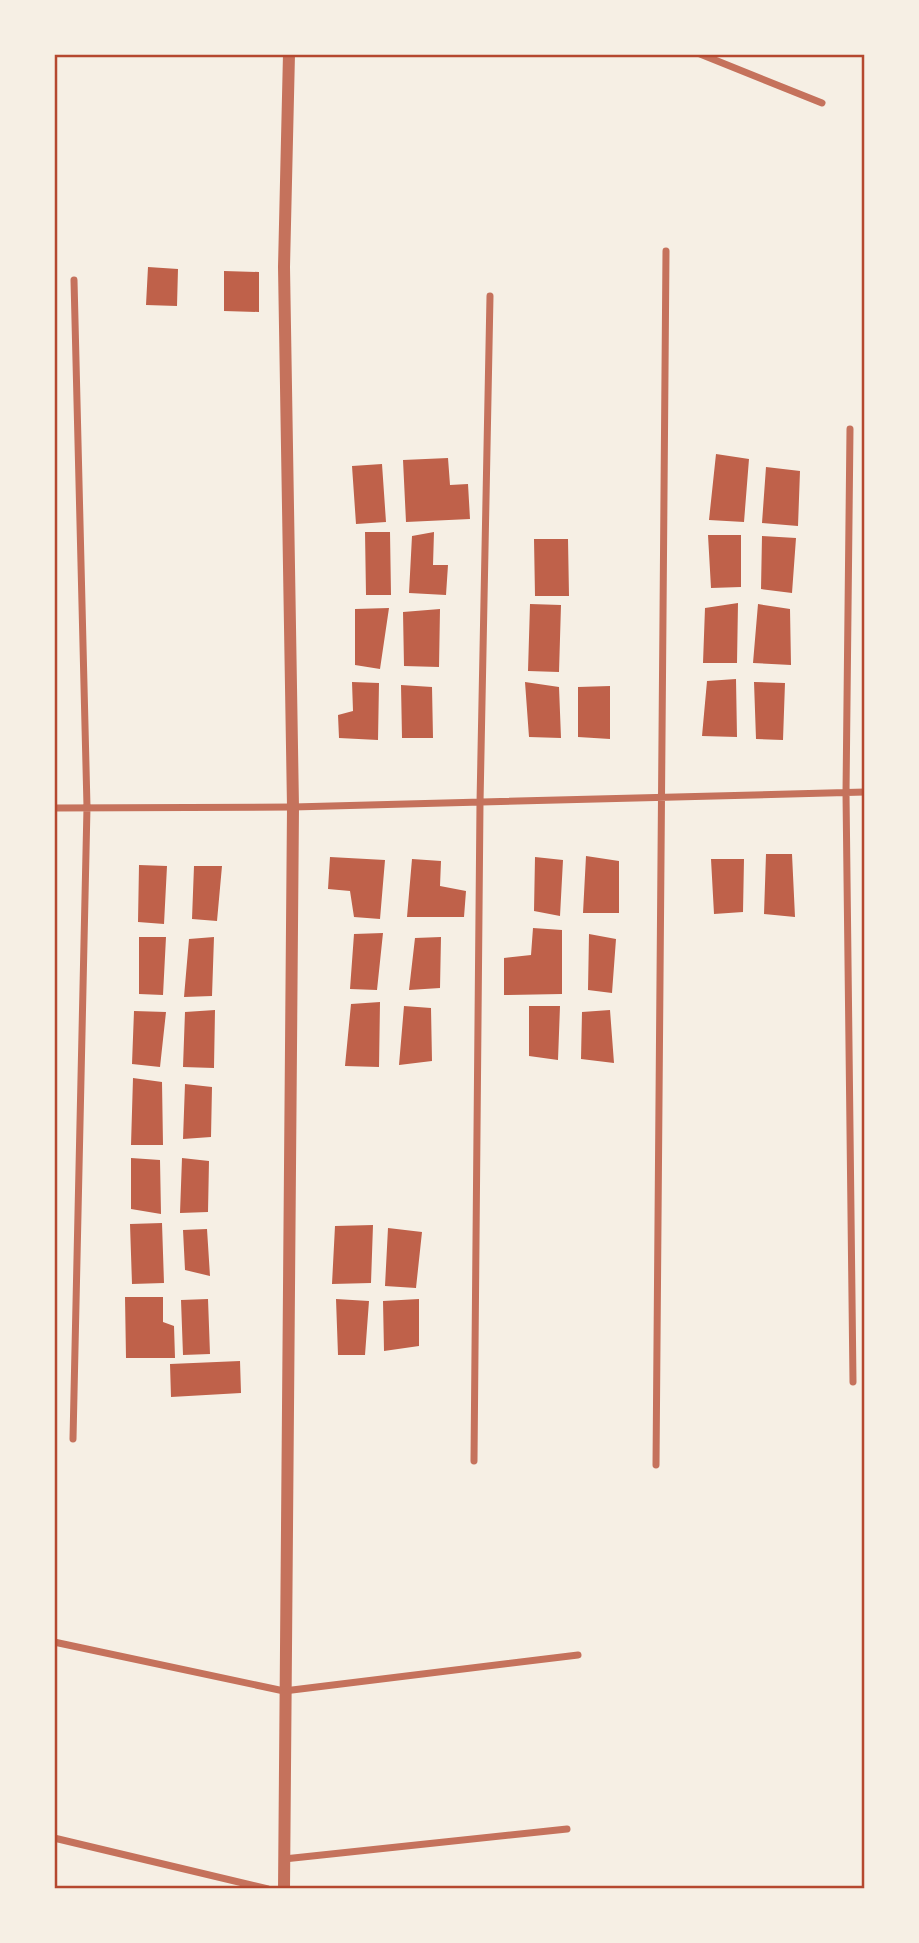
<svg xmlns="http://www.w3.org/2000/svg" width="919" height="1943" font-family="Karla,sans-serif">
<rect width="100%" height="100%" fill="#f6efe4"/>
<!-- building -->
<path fill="#bf614a" d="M148,267L178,269L177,306L146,305Z
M224,271L259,272V312L224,311Z
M716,454L749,459L744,522L709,520Z
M448,458L450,485L468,484L470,519L406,522L403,460Z
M382,464L386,522L356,524L352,466Z
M766,467L800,471L798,526L762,523Z
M365,532H390L391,595H366Z
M434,532L433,565H448L446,595L409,593L412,536Z
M708,535H741V587L711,588Z
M762,536L796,538L792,593L761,589Z
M534,539H568L569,596H535Z
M738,603L737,663H703L705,608Z
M530,604L561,605L559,672L528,671Z
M758,604L790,609L791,665L753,663Z
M389,608L380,669L355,665V609Z
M440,609L439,667L404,666L403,612Z
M736,679L737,737L702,736L707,681Z
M352,682L379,683L378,740L339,738L338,715L353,711Z
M525,682L559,687L561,738L529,737Z
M754,682L785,683L783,740L756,739Z
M401,685L432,687L433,738H402Z
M610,686V739L578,737V687Z
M766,854H792L795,917L764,914Z
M586,856L619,861V913H583Z
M330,857L385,860L380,919L354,917L350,891L328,889Z
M535,857L563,860L560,916L534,911Z
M412,859L441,861L440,886L466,891L464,917H407Z
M711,859H744L743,912L714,914Z
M139,865L167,866L164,924L138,922Z
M194,866H222L217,921L192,919Z
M533,928L562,930V994L504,995V958L531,955Z
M383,933L377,990L350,989L354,934Z
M589,934L616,939L612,993L588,990Z
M139,937H166L163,995L139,994Z
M214,937L212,996L184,997L189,939Z
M441,937L440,988L409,990L415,938Z
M380,1002L379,1067L345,1066L351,1004Z
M404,1006L431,1008L432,1061L399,1065Z
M529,1006H560L558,1060L529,1056Z
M215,1010L214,1068L183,1067L185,1012Z
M610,1010L614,1063L581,1059L582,1012Z
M134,1011L166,1012L160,1067L132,1064Z
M133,1078L162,1082L163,1145H131Z
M185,1084L212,1087L211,1137L183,1139Z
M131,1158L160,1160L161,1214L131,1209Z
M182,1158L209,1161L208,1212L180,1213Z
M162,1223L164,1283L132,1284L130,1224Z
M373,1225L371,1283L332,1284L335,1226Z
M388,1228L422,1232L416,1288L385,1286Z
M207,1229L210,1276L185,1270L183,1230Z
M125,1297H163V1322L174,1326L175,1358H126Z
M208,1299L210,1354L183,1355L181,1300Z
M336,1299L369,1301L365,1355H338Z
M419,1299V1346L384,1351L383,1301Z
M240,1361L241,1393L171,1397L170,1364Z"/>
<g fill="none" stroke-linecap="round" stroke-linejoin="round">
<!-- minor -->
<path stroke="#c5725c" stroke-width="7" d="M700,54L822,103
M850,429L846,793L853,1382
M54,808L293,807L865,792
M73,1439L87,807L74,280
M474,1461L480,803L490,296
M656,1465L666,251
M54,1642L284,1691L578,1655
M54,1838L268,1889
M284,1859L567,1829"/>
<!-- tertiary -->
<path stroke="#c5725c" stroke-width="12" d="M284,1889L293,807L284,267L289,54"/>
</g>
<!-- border -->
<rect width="919" height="1943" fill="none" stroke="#f6efe4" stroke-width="112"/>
<rect x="56" y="56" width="807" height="1831" fill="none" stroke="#b5482f" stroke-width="2.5"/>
</svg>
